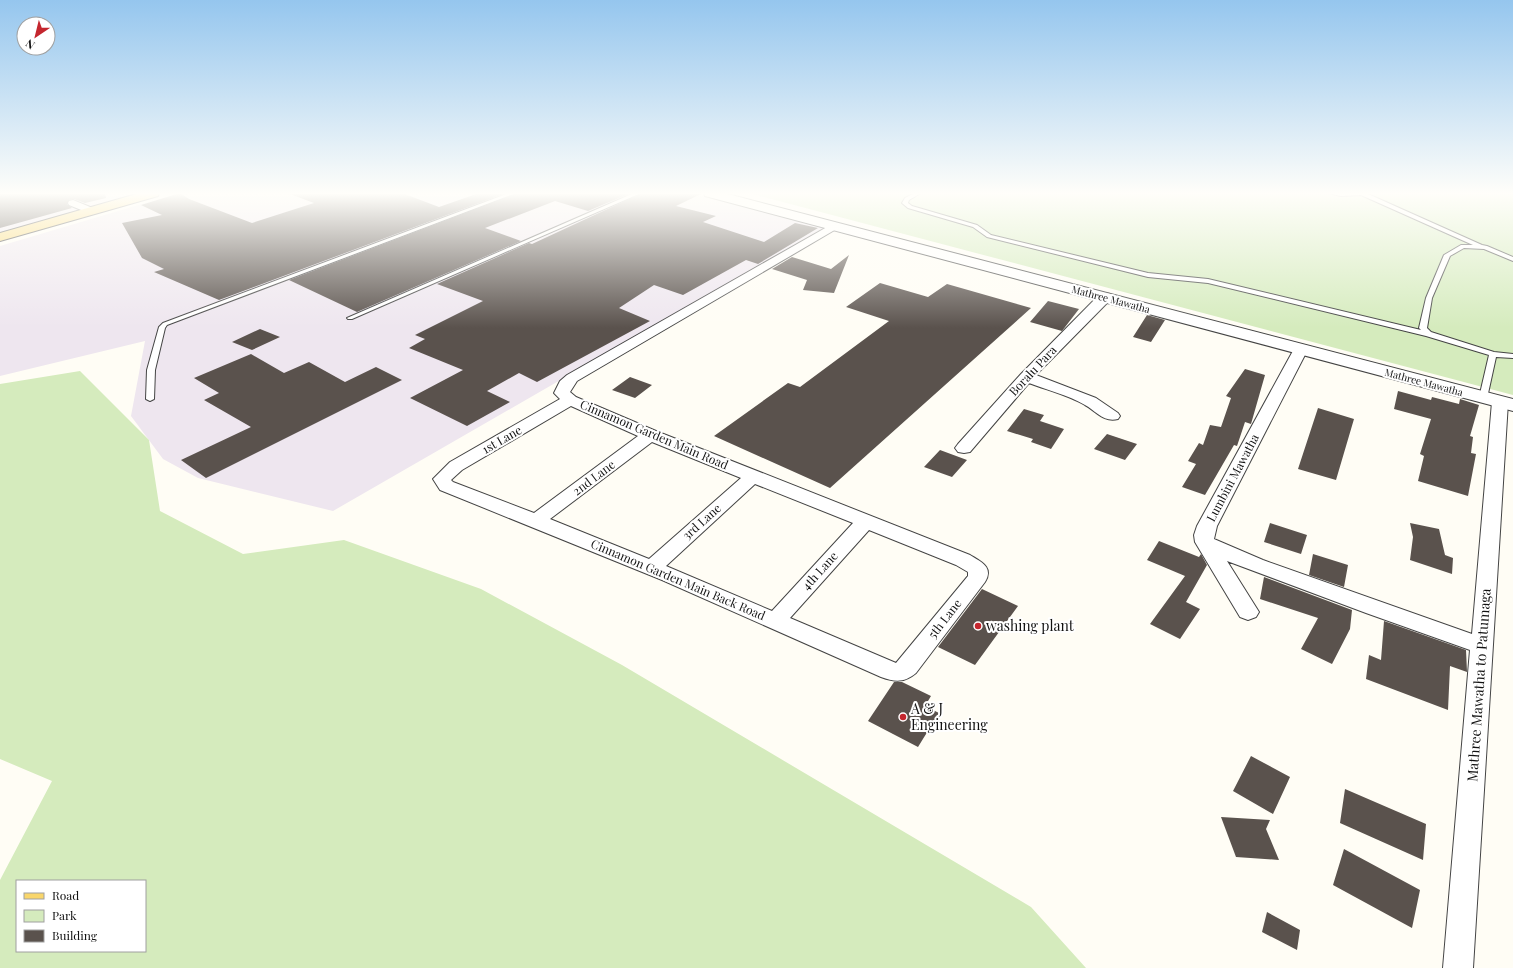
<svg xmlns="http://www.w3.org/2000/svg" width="1513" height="968" font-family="'Playfair Display',serif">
<rect width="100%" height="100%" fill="#fffdf5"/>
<!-- industrial -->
<path fill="#eee6ef" d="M0,193H138L0,233Z
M179,193H691L824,228L333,511L198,478L163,459L131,416L145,341L0,376V246Z"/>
<!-- green -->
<path fill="#d5ebbd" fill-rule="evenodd" d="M749,193H1513V395Z
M80,371L149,440L160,511L243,554L344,540L481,589L622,665L1031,907L1086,968H0V880L52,781L0,759V384ZM17,881H145V951H17Z"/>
<!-- building -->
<path fill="#5a524d" d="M0,193H105L106,198L85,203L74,199L69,200L67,204L72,208L0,228Z
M180,193L189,199L252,223L314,203L290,194V193H402L439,207L479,193H506L219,300L154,272L164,269L142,258L122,223L162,215L141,205Z
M517,193H631L588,211L555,201L485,228L521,241L357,312L289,280Z
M642,193H703L676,206L716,216L703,222L764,242L795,223L818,228L758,264L746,260L683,295L654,285L619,308L650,321L537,382L519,373L487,391L510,402L467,426L410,398L463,370L409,348L425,339L415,335L483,301L437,284L529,243L532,244Z
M849,255L834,293L803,290L807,280L772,269L792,257L831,269Z
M880,283L928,297L947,284L1031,308L830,488L714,436L788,383L800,387L889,321L846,307Z
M1048,301L1079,309L1062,331L1030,322Z
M1147,315L1165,320L1151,342L1133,337Z
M260,329L280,337L252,350L232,342Z
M251,354L284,373L309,362L345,382L376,367L402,380L206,478L181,460L251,427L204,400L219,393L194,378Z
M1245,369L1265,375L1251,424L1245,422L1237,446L1234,445L1205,495L1182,487L1196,464L1188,461L1199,443L1203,445L1210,425L1221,427L1231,398L1226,396Z
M630,377L652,385L635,398L612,390Z
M1398,391L1431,400L1432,397L1459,404L1460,399L1479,405L1470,436L1473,437L1471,453L1476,454L1468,496L1418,481L1424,456L1420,454L1431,419L1394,409Z
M1318,408L1354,419L1336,480L1298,469Z
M1024,409L1044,415L1040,421L1064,429L1051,449L1031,442L1033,439L1007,431Z
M1107,434L1137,444L1125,460L1094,449Z
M940,450L967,460L952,477L924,467Z
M1270,523L1307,535L1301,554L1264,542Z
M1410,523L1439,529L1445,555L1453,558L1452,574L1410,560L1413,537Z
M1159,541L1199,557L1201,554L1207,565L1186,602L1200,609L1180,639L1150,624L1185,576L1147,560Z
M1313,554L1348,565L1344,587L1309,575Z
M1264,577L1352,610L1350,629L1332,664L1301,649L1318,618L1260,599Z
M982,589L1018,606L975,665L938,647Z
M1384,621L1466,650L1467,672L1450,666L1448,710L1366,679L1369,655L1381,660Z
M894,682H902L931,696L925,706L939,713L918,747L868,721Z
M1251,756L1290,777L1273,814L1233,791Z
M1345,789L1426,824L1423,860L1340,823Z
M1221,817L1270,820L1266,829L1279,860L1236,857Z
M1344,849L1420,890L1412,928L1333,885Z
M1267,912L1300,930L1297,950L1262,932Z"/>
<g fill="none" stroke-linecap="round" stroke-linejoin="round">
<defs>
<path id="service" d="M509,193H516L167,325L165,328L155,370L154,399L150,401L146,399L147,370L159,327L163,323Z
M634,193H641L352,319H348L347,318Z
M915,193H921L909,200L908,203L912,206L977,225L991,235L1148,273L1208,279L1421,330L1419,328L1426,298L1444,255L1461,245H1473L1361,195L1341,196L1328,193H1368V194L1482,245L1487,246L1513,257V261L1484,249L1464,248L1450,256L1432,298L1427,328L1431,332L1494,352L1513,354V358L1496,357L1487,398L1486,400H1480L1479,398L1489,355L1426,336L1208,283L1148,277L987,237L973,227L908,208L902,203L905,198Z"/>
<path id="minor" d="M73,200L95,209L97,211L91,214L69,205L68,203L69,201Z
M834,223L838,224L840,226L838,228L577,381L570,392L576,397L656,431L970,555C981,562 994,567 985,582L916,673C904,683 895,682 881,677L662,580L440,490L433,479L450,462L560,399L554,393L560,381L567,375ZM571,406L638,436L534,513L453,482L451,480L462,470ZM652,442L741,478L649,559L550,519ZM755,484L853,523L772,611L666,566ZM869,530L956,565L968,572V576L896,663L790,618Z
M1105,293L1110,294L1112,297L1110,300L1036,375L1096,398L1118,413L1120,416L1118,419C1104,423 1096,411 1085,405C1068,395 1047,390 1029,383L970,452L964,453L958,452L955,448L958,444L1021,374L1100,294Z
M1301,345L1306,346L1308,349L1217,526L1214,539L1263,560L1472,634L1492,402L1494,399H1506L1508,402L1473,968H1443L1470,650L1366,613L1227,561L1259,612L1256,617L1248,620L1240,617L1195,542L1194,535L1197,526L1294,349L1296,346Z"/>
<path id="tertiary" d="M704,193H724L1513,399V411L705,196Z"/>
<path id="primary" d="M140,193H159L158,196L0,241V233Z"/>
</defs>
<!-- service casing -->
<use href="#service" stroke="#444" stroke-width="2"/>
<!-- minor casing -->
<use href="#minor" stroke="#444" stroke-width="2"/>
<!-- tertiary casing -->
<use href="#tertiary" stroke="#444" stroke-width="2"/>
<!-- primary casing -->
<use href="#primary" stroke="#222" stroke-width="2"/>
<!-- service -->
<use href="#service" fill="#fff" fill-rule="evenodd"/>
<!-- minor -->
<use href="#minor" fill="#fff" fill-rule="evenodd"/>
<!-- tertiary -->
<use href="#tertiary" fill="#fff" fill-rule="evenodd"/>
<!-- primary -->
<use href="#primary" fill="#f9d66b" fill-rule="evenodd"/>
</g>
<!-- sky -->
<linearGradient id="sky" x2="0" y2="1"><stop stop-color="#95c6ee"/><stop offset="0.59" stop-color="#fffefa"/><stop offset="1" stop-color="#fffefa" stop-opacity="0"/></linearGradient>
<rect width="1513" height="328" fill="url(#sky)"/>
<!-- markers -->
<g fill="#c4262e" stroke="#fff" stroke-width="1.5">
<circle cx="978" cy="626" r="4"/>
<circle cx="903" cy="717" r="4"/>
</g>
<g text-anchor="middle" stroke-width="4" stroke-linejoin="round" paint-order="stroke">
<!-- far-street labels -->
<g font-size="10" fill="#111" stroke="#fff">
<text transform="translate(1111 299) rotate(15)" y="4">Mathree Mawatha</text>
<text transform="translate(1424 382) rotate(15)" y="4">Mathree Mawatha</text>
</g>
<!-- street labels -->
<g font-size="12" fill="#111" stroke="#fff">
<text transform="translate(1033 371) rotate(-47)" y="4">Boralu Para</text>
<text transform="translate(654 435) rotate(23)" y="4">Cinnamon Garden Main Road</text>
<text transform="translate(502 440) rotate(-30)" y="4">1st Lane</text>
<text transform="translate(594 478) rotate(-37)" y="4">2nd Lane</text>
<text transform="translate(1233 478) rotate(-62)" y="4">Lumbini Mawatha</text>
<text transform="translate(702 522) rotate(-42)" y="4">3rd Lane</text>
<text transform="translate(820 571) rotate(-48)" y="4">4th Lane</text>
<text transform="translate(678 580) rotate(23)" y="4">Cinnamon Garden Main Back Road</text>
<text transform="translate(945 619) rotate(-52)" y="4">5th Lane</text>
</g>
<!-- near-poi labels -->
<g font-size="14" fill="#111" stroke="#fff" text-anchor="start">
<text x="986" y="631">washing plant</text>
<text x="911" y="714">A &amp; J<tspan x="911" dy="16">Engineering</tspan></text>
</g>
<!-- near-street labels -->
<g font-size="14" fill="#111" stroke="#fff">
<text transform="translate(1479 685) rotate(-86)" y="5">Mathree Mawatha to Patumaga</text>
</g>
</g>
<!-- legend -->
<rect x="16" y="880" width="130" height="72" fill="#ffffff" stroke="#a0a0a0"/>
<rect x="24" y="893" width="20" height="6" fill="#f9d66b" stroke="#a0a0a0"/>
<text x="52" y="900" font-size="12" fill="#111111">Road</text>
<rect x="24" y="910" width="20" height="12" fill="#d5ebbd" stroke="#a0a0a0"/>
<text x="52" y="920" font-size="12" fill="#111111">Park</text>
<rect x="24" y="930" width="20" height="12" fill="#5a524d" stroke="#a0a0a0"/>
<text x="52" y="940" font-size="12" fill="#111111">Building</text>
<!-- north arrow -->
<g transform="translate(36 36) rotate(215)"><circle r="19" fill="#ffffff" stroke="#a0a0a0"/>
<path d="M0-3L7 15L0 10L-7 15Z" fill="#c4262e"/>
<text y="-6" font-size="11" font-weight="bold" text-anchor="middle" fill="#111111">N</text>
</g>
</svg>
